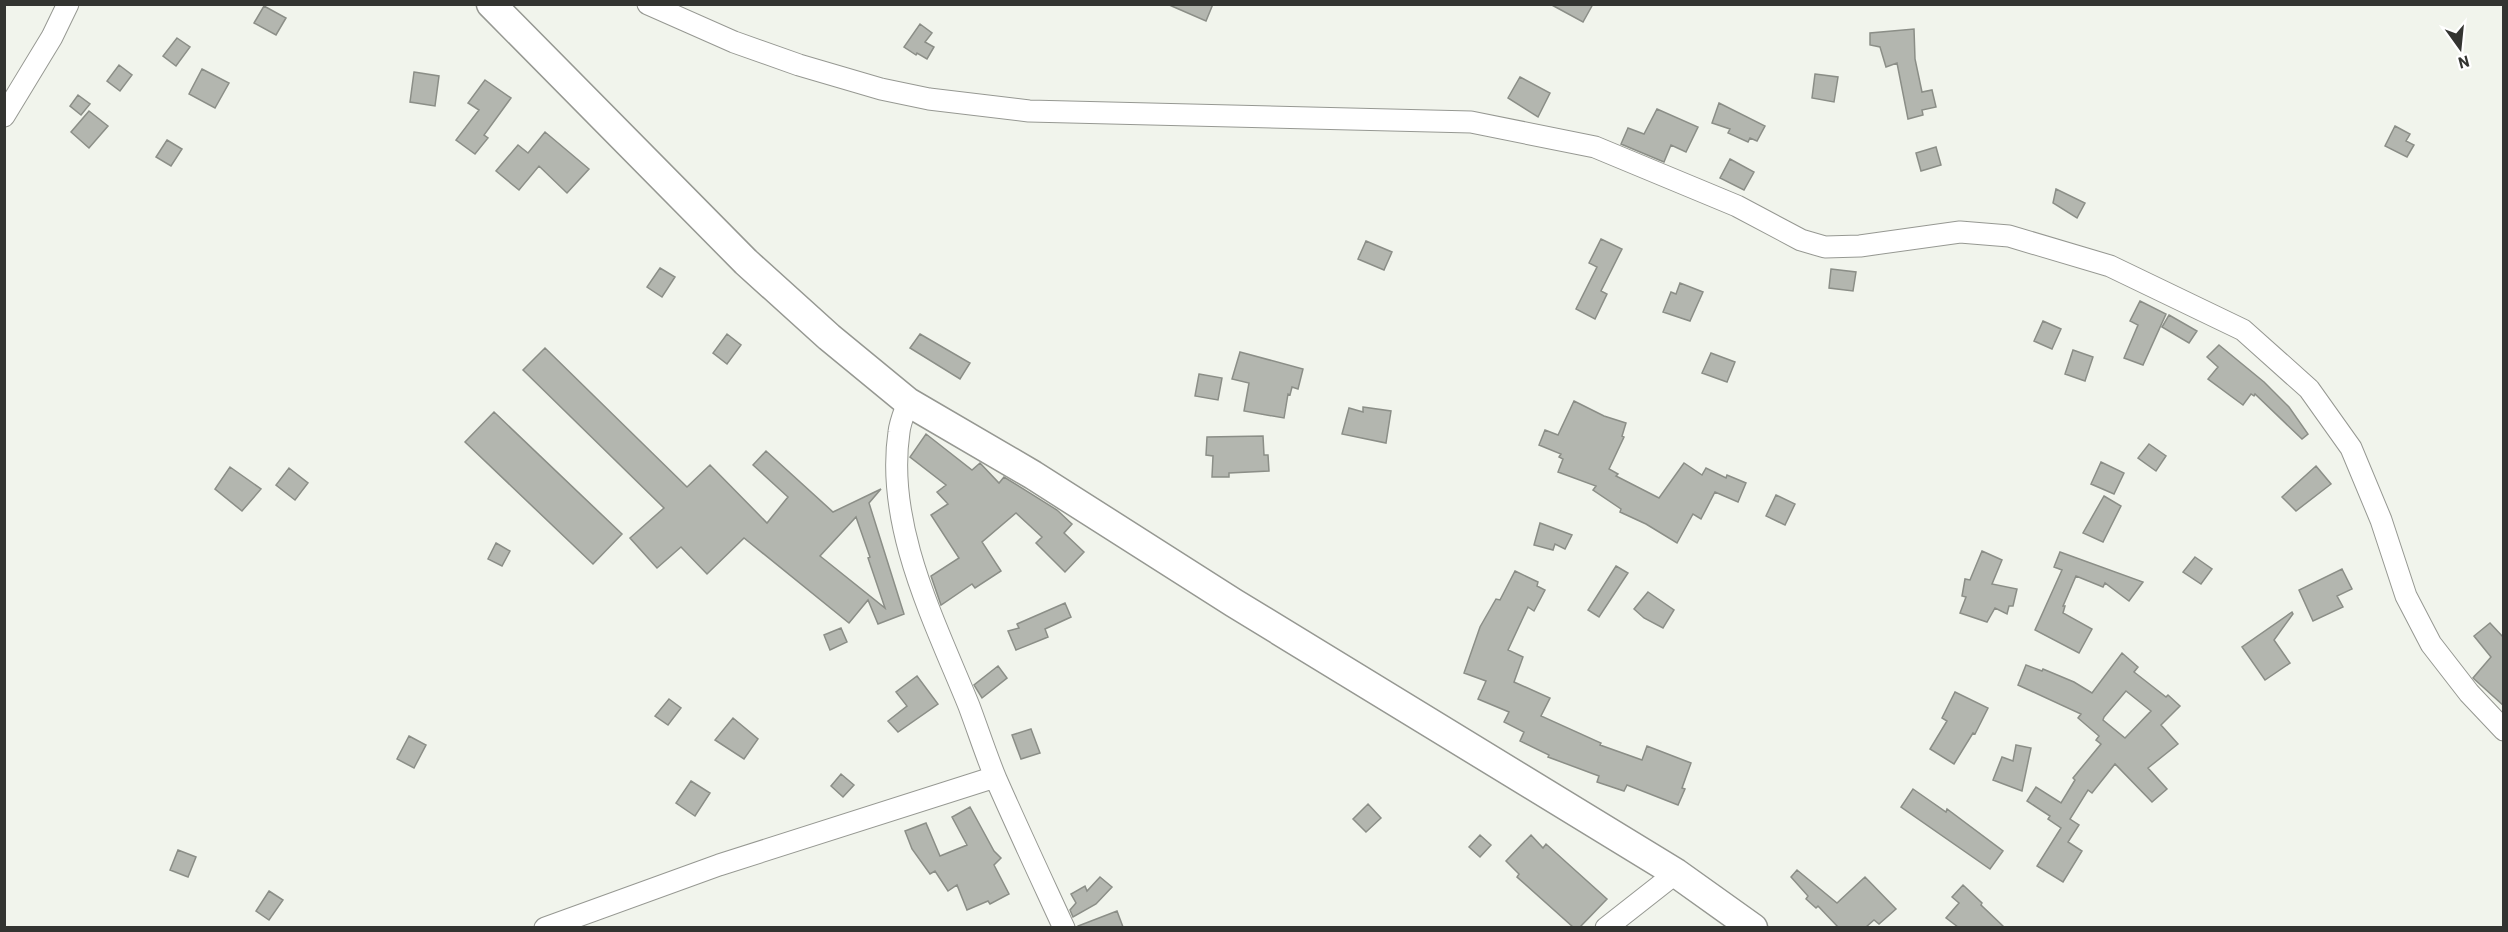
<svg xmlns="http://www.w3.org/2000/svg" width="2508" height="932" font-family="Barlow,sans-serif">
<rect width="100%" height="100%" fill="#f1f4ec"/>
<!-- building -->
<path fill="#b3b6af" stroke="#8b8e87" stroke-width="1.5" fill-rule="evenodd" d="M1167,4H1213L1206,21Z
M1550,4H1593L1583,22Z
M264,6L286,18L276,35L254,23Z
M920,24L932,33L925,42L934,47L927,59L917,53L916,55L904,47Z
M1914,29L1915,59L1922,92L1932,90L1936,107L1922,110L1923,115L1908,119L1897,63L1886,67L1880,47L1870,45V33Z
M177,38L190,47L176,66L163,56Z
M119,65L132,75L120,91L107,81Z
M202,69L229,83L215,108L189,94Z
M414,72L439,76L435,106L410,102Z
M1815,74L1838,77L1834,102L1812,98Z
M1520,77L1550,93L1538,117L1508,98Z
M485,80L511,98L484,135L488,138L475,154L456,140L479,110L468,103Z
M78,95L90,104L81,115L70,106Z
M1719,103L1765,126L1757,141L1750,138L1748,142L1728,133L1730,129L1712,123Z
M1657,109L1698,127L1686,152L1671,145L1664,162L1621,144L1628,128L1644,134Z
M89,111L108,126L89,148L71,132Z
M2395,126L2410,134L2406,141L2414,145L2407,157L2385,146Z
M545,132L589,169L567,193L539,166L519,190L496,171L518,145L528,153Z
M167,140L182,149L171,166L156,157Z
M1936,147L1941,165L1921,171L1916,153Z
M1730,159L1754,172L1744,190L1720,178Z
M2056,189L2085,203L2077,218L2053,203Z
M1601,239L1622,249L1601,291L1607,294L1595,319L1576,309L1597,267L1589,263Z
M1366,241L1392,252L1384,270L1358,259Z
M660,268L675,277L662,297L647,287Z
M1831,269L1856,272L1853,291L1829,288Z
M1680,283L1703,292L1690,321L1663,312L1671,292L1676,294Z
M2140,301L2166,314L2143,365L2124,358L2138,325L2130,321Z
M2169,315L2197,331L2189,343L2162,327Z
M2043,321L2061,329L2052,349L2034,341Z
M727,334L741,345L727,364L713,353Z
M920,334L970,363L960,379L910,348Z
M2219,345L2264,382L2289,407L2308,434L2302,439L2255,394L2254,396L2251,394L2243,405L2208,379L2218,367L2207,357Z
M545,348L687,487L710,465L767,523L788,497L753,465L766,451L833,512L881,489L869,503L904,614L878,624L868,600L849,623L744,538L707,574L681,547L657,568L630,538L664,508L523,370ZM856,517L870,557L868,558L885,608L820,556Z
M2073,350L2093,357L2085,381L2065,374Z
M1240,352L1303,369L1298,389L1292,387L1290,395L1288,394L1284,418L1244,411L1249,383L1232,379Z
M1711,353L1735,362L1727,382L1702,373Z
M1199,374L1222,378L1218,400L1195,396Z
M1574,401L1604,416L1626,423L1622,436L1624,437L1609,469L1618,474L1616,476L1659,498L1684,463L1702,475L1706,468L1726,478L1727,475L1746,483L1738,502L1715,492L1701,519L1693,514L1677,543L1646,524L1620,512L1621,509L1593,490L1596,486L1558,472L1563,459L1559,457L1561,454L1539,445L1545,430L1558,435Z
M1363,407L1391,411L1386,443L1342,434L1349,408L1363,412Z
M494,412L622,534L593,564L465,442Z
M926,434L972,470L980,463L999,483L1004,477L1057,510L1072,524L1064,533L1084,552L1065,572L1036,543L1042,537L1016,513L982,542L1001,571L975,588L972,584L941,605L931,576L959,558L931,515L948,504L937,492L946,485L910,457Z
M1263,436L1264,455H1268L1269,471L1229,473V477H1212L1213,456L1206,455L1207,437Z
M2149,444L2166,456L2156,471L2138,458Z
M2101,462L2124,473L2114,494L2091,484Z
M2316,466L2331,484L2296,511L2282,497Z
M230,467L261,489L242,511L215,489Z
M289,468L308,483L295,500L276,485Z
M1776,495L1795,504L1785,525L1766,516Z
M2104,496L2121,506L2103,542L2083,533Z
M1540,523L1572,535L1565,549L1555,544L1553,550L1534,545Z
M496,543L510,551L502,566L488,559Z
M1982,551L2002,560L1992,584L2017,589L2013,606H2009L2007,614L1995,608L1987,622L1960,613L1966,597L1962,596L1965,579L1970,580Z
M2060,552L2143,582L2129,601L2105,583L2103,587L2076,576L2063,606H2065L2063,613L2092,629L2079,653L2035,630L2062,570L2054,567Z
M2195,557L2212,569L2201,584L2183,572Z
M1616,566L1628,573L1599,617L1588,610Z
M2342,569L2352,589L2337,596L2343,607L2313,621L2299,590Z
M1515,571L1538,582L1537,586L1545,590L1534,611L1528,607L1508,650L1523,657L1514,682L1550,698L1541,716L1601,743L1600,745L1642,760L1647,746L1691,763L1682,788L1685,789L1678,805L1627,785L1624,791L1597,782L1599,776L1548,757L1549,755L1520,741L1524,732L1504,722L1509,712L1478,699L1486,681L1464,673L1480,627L1496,599L1500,600Z
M1648,592L1674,610L1663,628L1644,618L1634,609Z
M1065,603L1071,617L1045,629L1048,637L1016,650L1008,631L1019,628L1017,624Z
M2292,612L2293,614L2274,640L2290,663L2265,680L2242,647Z
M2490,623L2504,638V706L2473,678L2491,657L2474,636Z
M841,628L847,642L830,650L824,635Z
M2122,653L2138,667L2134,672L2166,697L2168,695L2180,706L2161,725L2178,744L2148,768L2167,789L2152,802L2115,764L2092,793L2088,790L2070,819L2079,825L2068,842L2082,851L2063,882L2037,866L2061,828L2048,819L2050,816L2027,801L2036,787L2061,803L2075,780L2073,778L2101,744L2096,740L2099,736L2078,718L2081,714L2018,685L2026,665L2042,671L2043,669L2074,682L2092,693ZM2126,691L2151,711L2125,738L2103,720L2104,717Z
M998,666L1007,678L982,698L974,685Z
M917,676L938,704L898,732L888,721L907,706L896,692Z
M1955,692L1988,708L1975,734L1973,733L1954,764L1930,749L1947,721L1942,718Z
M669,699L681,708L668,725L655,716Z
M733,718L758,739L744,759L715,740Z
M1031,729L1040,753L1021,759L1012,735Z
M409,736L426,745L414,768L397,759Z
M2016,745L2031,748L2022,791L1993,780L2002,757L2013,761Z
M841,774L854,785L843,797L831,786Z
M691,781L710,793L695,816L676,803Z
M1913,789L1946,812L1947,809L2003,851L1990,869L1901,807Z
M1368,804L1381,818L1366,832L1353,819Z
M970,807L994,851L1001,858L994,865L1009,894L990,904L988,901L967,910L957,885L948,891L935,871L930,874L912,849L905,831L926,823L940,856L967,845L952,817Z
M1480,835L1491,845L1480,857L1469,847Z
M1531,835L1543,848L1546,844L1607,899L1580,927H1573L1517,877L1519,874L1506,861Z
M178,850L196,857L188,877L170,870Z
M1797,870L1837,903L1865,877L1896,909L1879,924L1874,920L1866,927H1838L1818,906L1816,908L1806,899L1808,896L1791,877Z
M1100,877L1112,887L1096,904L1073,917L1070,910L1076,903L1071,894L1085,886L1087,891Z
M1963,885L1982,903L1981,905L2004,927H1958L1946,918L1959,903L1952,897Z
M269,891L283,900L269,920L256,911Z
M1117,911L1123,927H1078V926Z"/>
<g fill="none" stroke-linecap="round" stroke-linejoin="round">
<defs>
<path id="minor" d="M648,4L734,42L799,65L881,89L929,99L1029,111L1471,122L1595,147L1737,206L1801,240L1825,247L1860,246L1960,232L2009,236L2110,266L2243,330L2309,389L2351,448L2381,520L2406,596L2431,644L2469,693L2504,730
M4,116L52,37L68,4
M908,402C905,411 900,422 899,432C885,526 935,622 969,706C978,730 986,755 996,779C1018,829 1041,878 1064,928
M545,928L719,865L995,777
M1606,928L1676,873"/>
<path id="secondary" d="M491,4L746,262L829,337L908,402L1033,475L1234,603L1676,873L1753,928"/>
</defs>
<!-- minor casing -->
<use href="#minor" stroke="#969892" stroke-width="23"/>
<!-- secondary casing -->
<use href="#secondary" stroke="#969892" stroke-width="31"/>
<!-- minor -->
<use href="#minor" stroke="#fff" stroke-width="21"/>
<!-- secondary -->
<use href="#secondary" stroke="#fff" stroke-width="28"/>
</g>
<!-- border -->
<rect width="2508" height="932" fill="none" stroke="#333431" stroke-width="12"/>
<!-- north arrow -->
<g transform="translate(2460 48) rotate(165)" stroke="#ffffff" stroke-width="4.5" paint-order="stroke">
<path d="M0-4.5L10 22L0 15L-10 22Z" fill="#333431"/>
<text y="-9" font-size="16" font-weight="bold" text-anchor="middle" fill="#333431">N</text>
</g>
</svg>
